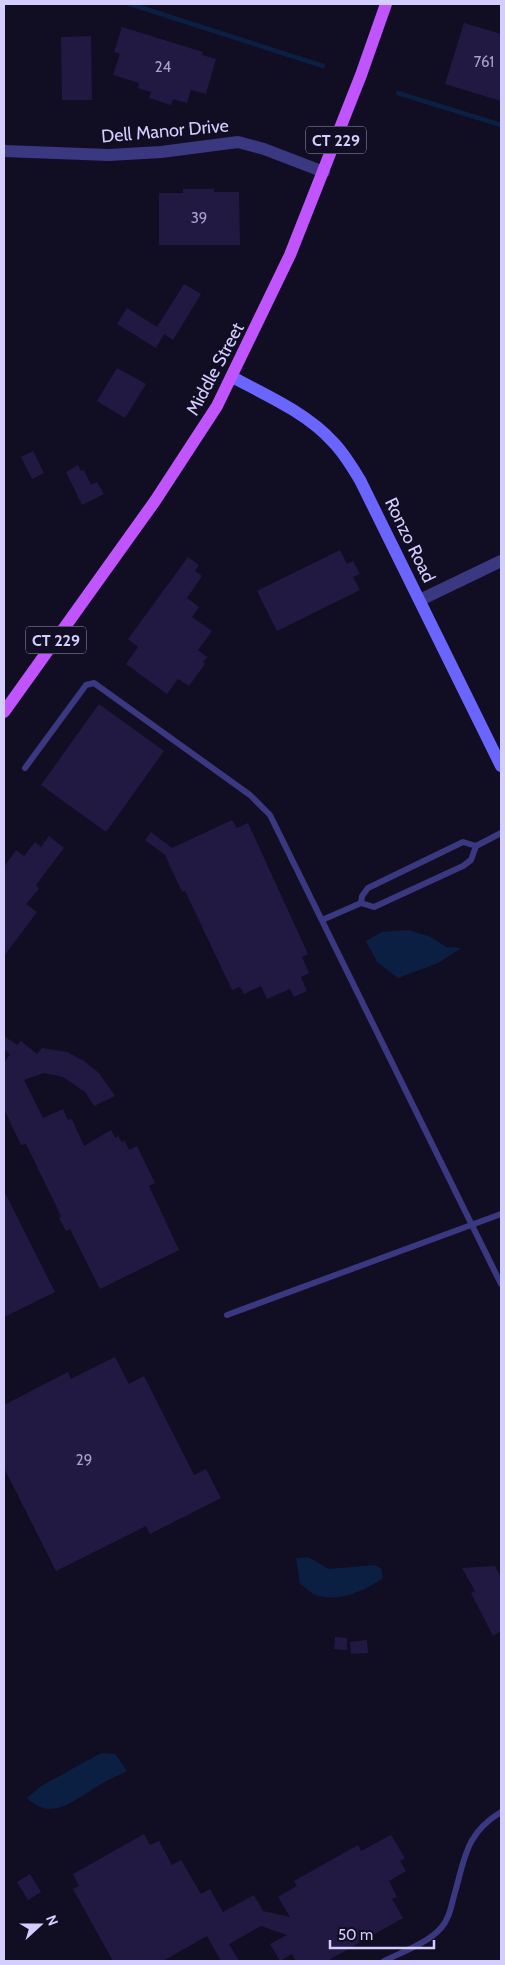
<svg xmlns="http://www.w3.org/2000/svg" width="505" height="1965" font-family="Cabin,sans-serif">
<rect width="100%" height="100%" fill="#110d22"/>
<!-- water -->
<path fill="#0b1f43" d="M409,930L431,937L446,947L462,948L438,963L398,978L377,962L366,941L382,932Z
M308,1557L329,1569L375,1565L381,1568L383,1578C365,1591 338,1603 316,1595C311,1594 305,1587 300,1584L296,1558Z
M101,1753L115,1754L127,1771C117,1776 106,1781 96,1787C73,1801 51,1822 27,1798L41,1786Z"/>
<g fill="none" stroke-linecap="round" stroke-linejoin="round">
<!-- stream -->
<path stroke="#0b1f43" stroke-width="4.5" d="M130,4L323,66
M398,93L501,125"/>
</g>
<!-- building -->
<path fill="#221943" d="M464,23L501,34V101L445,84Z
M122,27L203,52L202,55L216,59L206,94L191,90L187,103L173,99L171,105L149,98L151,92L138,88L139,83L113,75L120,54L114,52Z
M91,36L92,100H62L61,37Z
M183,189H214V192H239L240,245H159V193H183Z
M184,284L201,294L173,340L164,334L156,348L117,324L127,308L157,327Z
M117,368L146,384L125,418L97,401Z
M33,451L44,473L32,479L21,457Z
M78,465L81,471L84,470L91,485L97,482L104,494L82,505L66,472Z
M340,550L347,564L353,561L360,574L353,577L360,590L277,631L257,591Z
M188,557L199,565L195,571L202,576L187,598L199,607L192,617L212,631L198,650L207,657L203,662L205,664L189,686L178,679L167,694L126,664L138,647L128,639Z
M99,704L164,751L106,832L41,785Z
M232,820L237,828L248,823L308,954L302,957L309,973L301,977L307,991L294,997L290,989L267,999L261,986L244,994L240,987L232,990L185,891L182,892L165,855L145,840L151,832L172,848Z
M49,836L64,848L36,885L39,889L26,904L37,912L4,956V867L16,850L24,856L35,842L41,847Z
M4,1036L17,1045L21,1041L37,1054L42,1048L67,1052L84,1061L99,1073L115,1096L94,1106L85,1092L63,1077L44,1073L24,1080L43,1118L63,1109L68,1120L72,1119L84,1146L111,1130L115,1138L118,1136L122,1142L125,1141L129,1150L137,1146L155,1183L149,1186L179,1250L100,1289L70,1229L66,1231L59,1218L61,1216L26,1144L21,1145L4,1109V1063L10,1054L4,1049Z
M4,1191L55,1292L4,1317Z
M115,1357L129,1384L144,1376L194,1475L206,1469L221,1498L150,1534L146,1526L56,1571L4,1468V1405L68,1372L71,1379Z
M495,1566L501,1577V1631L493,1636L471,1593L475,1591L462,1568Z
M335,1637L347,1638V1650L334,1649Z
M367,1640L368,1653L351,1654L350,1642Z
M144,1834L150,1845L159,1841L172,1865L181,1860L201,1894L210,1889L223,1912L254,1895L263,1911L290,1917L278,1897L297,1886L294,1881L358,1845L361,1851L391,1835L405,1858L400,1861L406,1871L389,1881L397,1897L392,1899L403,1918L327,1961H296L292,1954L280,1961L270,1944L287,1935L261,1926L229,1944L239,1961H221L207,1936L163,1961H113L73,1889L79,1886L73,1874Z
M30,1874L41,1892L28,1900L17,1882Z"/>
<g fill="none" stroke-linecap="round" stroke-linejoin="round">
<!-- service -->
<path stroke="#3b3882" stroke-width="6" d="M25,768L86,685L94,683L250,795L270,815L501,1284
M361,903L362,896L368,888L463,842L476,846
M322,920L361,903L374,907L463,866L471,860L476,846L501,833
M227,1315L501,1214
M384,1961C402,1952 428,1943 441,1928C449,1919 451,1907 454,1896C465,1858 465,1834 501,1812"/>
<!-- minor -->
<path stroke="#3b3882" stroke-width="12" d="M4,151L109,155L161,152L238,142L264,149L324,172
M420,600L501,561"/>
<!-- secondary -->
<path stroke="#6a65ff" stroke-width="12" d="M232,377C266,395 307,413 333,442C344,453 352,467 360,480L501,766"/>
<!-- primary -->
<path stroke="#c055ff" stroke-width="12" d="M4,712L155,501L217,406L290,255L361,75L386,4"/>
</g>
<g text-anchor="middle" stroke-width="4" stroke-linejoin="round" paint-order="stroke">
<!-- number labels -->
<g font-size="15" fill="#a8a1d0">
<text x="484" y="67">761</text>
<text x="163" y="72">24</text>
<text x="199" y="223">39</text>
<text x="84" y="1465">29</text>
</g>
<!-- shield labels -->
<g fill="#110d22" stroke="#9a94bd" stroke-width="1">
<rect x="306" y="126.5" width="60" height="27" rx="4"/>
<rect x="26" y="626.5" width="60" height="27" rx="4"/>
</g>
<g font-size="16" font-weight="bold" fill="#d4ceff">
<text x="336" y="146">CT 229</text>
<text x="56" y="646">CT 229</text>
</g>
<!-- street labels -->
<g font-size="18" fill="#d4ceff" stroke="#110d22">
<text transform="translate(165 131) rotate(-5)" y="6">Dell Manor Drive</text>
<text transform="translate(215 369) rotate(-62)" y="6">Middle Street</text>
<text transform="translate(410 540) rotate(64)" y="6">Ronzo Road</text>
</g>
</g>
<!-- border -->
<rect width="505" height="1965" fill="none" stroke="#d4ceff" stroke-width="10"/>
<!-- north arrow -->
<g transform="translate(40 1925) rotate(69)" stroke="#110d22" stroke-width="4" paint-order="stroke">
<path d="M0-4L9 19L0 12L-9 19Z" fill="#d4ceff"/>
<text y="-8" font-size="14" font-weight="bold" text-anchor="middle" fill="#d4ceff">N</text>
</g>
<!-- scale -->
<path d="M330 1940v8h104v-8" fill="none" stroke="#d4ceff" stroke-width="2.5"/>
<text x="338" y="1940" font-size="15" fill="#d4ceff" stroke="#110d22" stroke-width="4" paint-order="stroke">50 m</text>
</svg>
